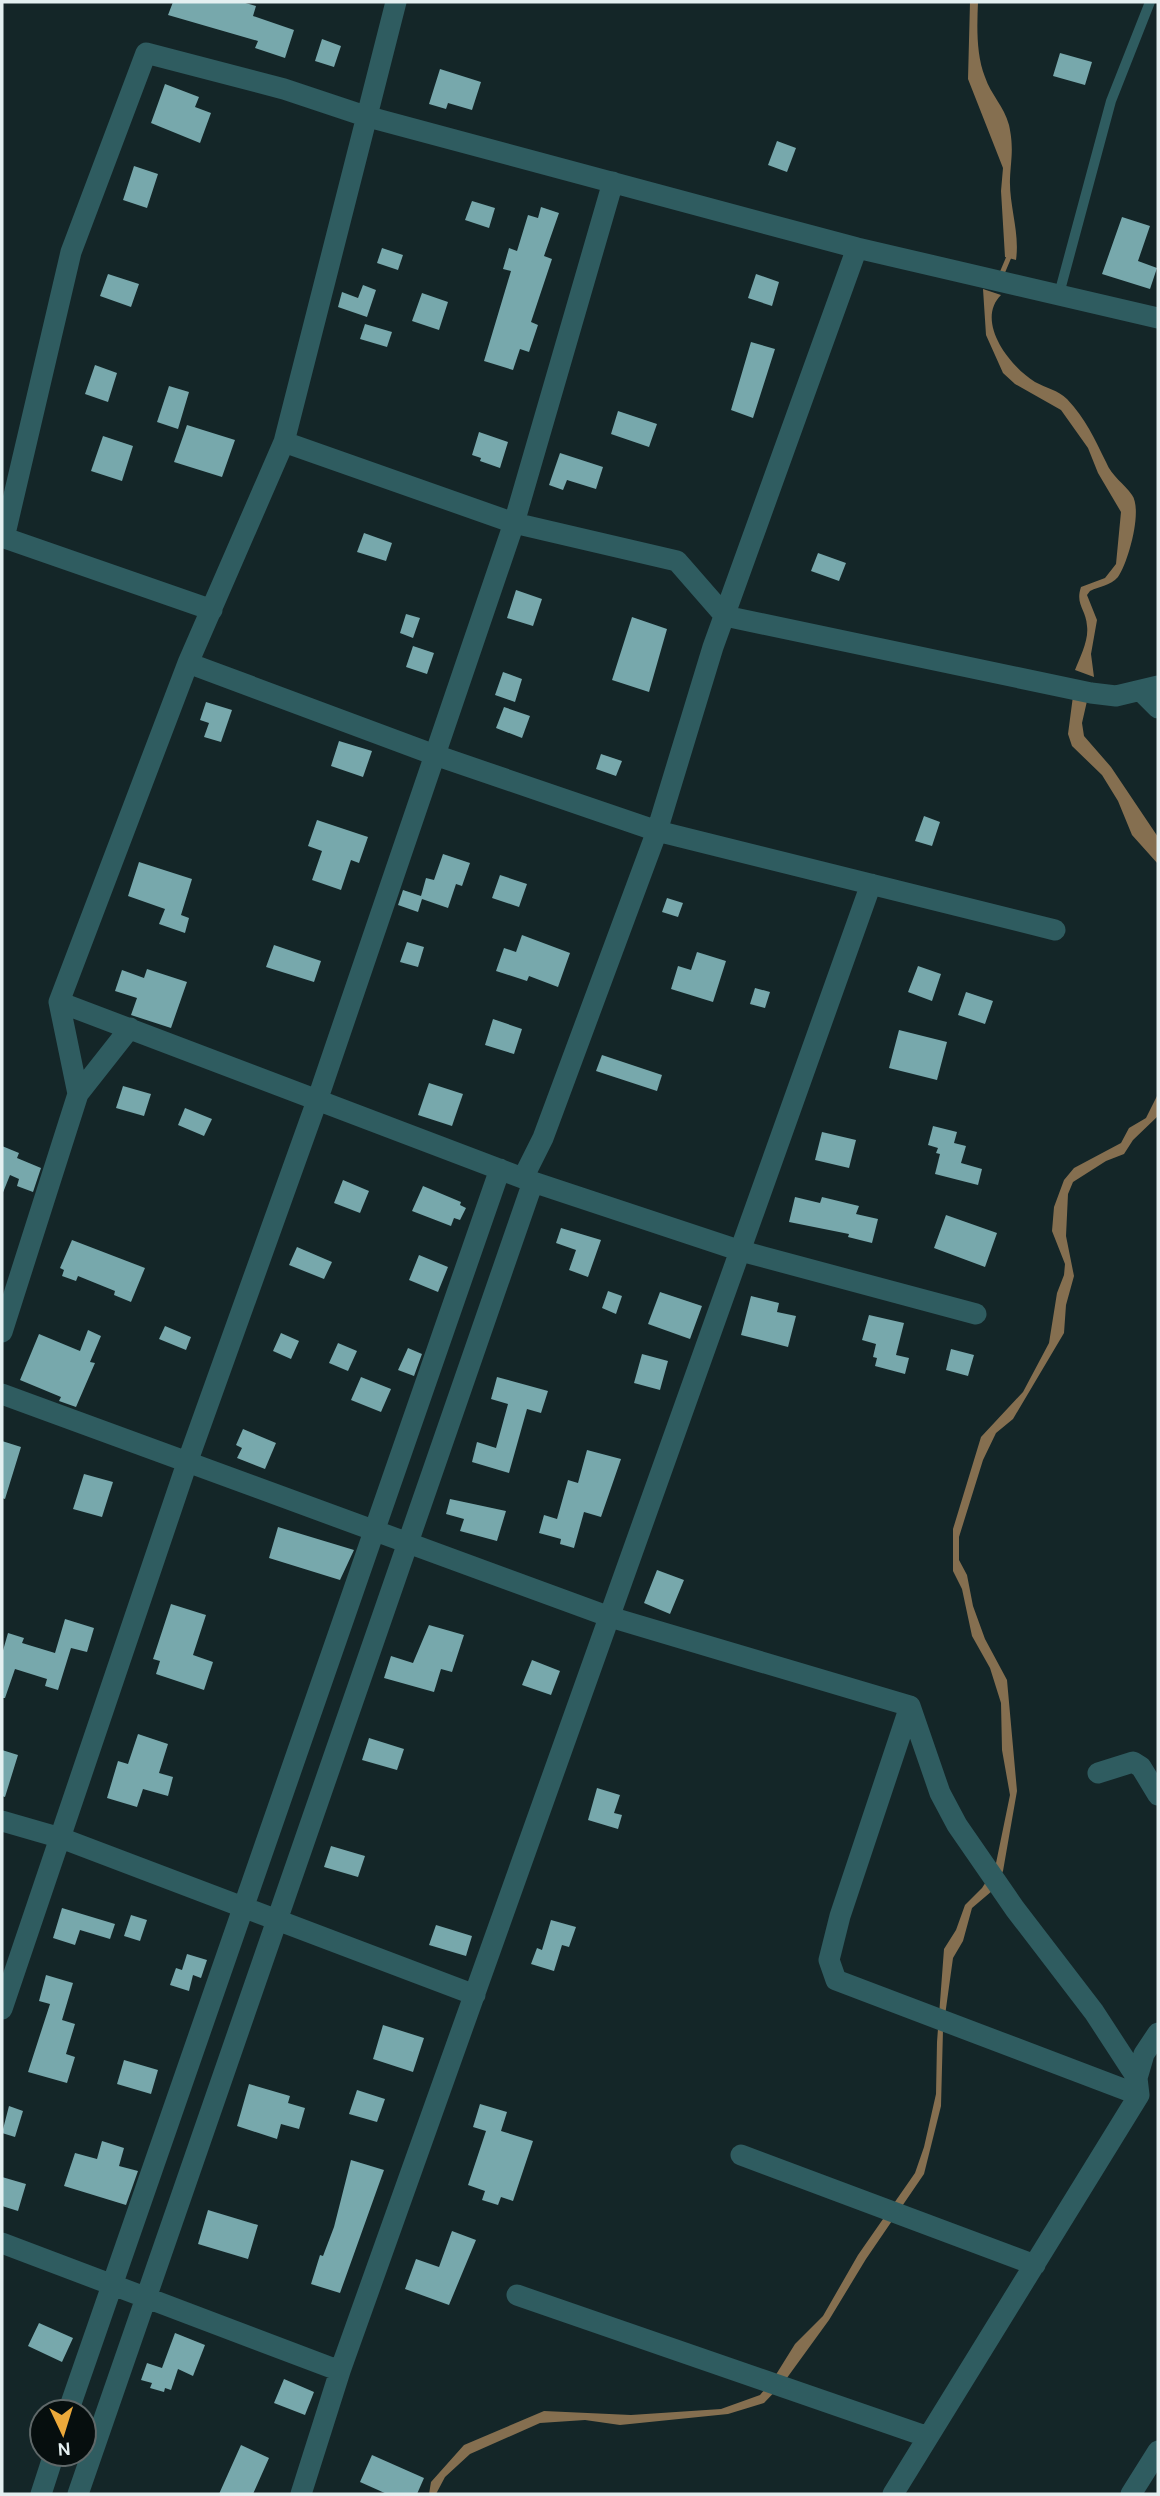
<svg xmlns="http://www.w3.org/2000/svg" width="1160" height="2496" font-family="Karla,sans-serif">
<rect width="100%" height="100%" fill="#142628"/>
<!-- water -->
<path fill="#856f50" d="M970,2H978C977,26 976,54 985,77C991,95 1004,106 1009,125C1014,148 1011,158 1010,179C1009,206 1020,232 1016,260L1005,257L1001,191L1003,168L968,79Z
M983,289L1001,295C975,321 1009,366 1035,382C1046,388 1058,390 1067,399C1086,419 1094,438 1106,462C1112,477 1124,483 1132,495C1143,510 1128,563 1118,577C1110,586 1100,586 1090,591L1087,595L1097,620L1091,654L1094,677L1075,670C1080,657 1089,640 1087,626C1086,609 1075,605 1081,587L1105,578L1116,564L1121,512L1098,473L1088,448L1061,410L1015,384L1003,373L986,335Z
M1073,696L1087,701L1082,723L1084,736L1111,767L1158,837V864L1132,835L1118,801L1102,775L1072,746L1068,734Z
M1158,1094V1116L1133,1140L1124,1154L1106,1161L1073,1182L1068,1194L1066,1236L1074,1276L1066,1305L1064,1333L1013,1419L996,1433L983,1460L959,1537V1560L967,1575L973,1606L985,1639L1007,1680L1017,1791L1003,1871L992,1891L972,1908L963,1941L953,1958L943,2030L941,2106L924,2174L866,2259L829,2320L784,2382L764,2403L728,2414L620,2425L585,2420L540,2423L470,2454L445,2477L436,2494H429L431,2482L464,2445L544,2411L631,2415L721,2409L760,2395L772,2381L795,2344L823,2316L858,2255L915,2173L924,2147L936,2094L937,2042L944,1949L956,1930L965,1905L982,1888L995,1868L1010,1795L1002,1750L1001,1703L990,1668L972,1636L962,1589L953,1571V1529L981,1437L1023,1392L1049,1343L1057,1293L1064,1275L1065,1264L1052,1231L1054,1207L1064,1180L1074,1168L1121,1143L1129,1128L1146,1118Z"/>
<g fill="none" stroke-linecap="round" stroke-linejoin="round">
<!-- stream -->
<path stroke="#856f50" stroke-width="5" d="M1000,278L1011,252"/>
</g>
<!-- building -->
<path fill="#77a8ac" d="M173,2H242L256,6L253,16L294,30L285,58L255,48L258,41L168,15Z
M322,39L341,46L334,67L315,61Z
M1060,53L1092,62L1085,85L1053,76Z
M440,69L481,82L472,110L448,103L446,109L429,104Z
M165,84L199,97L195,107L211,113L200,143L151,123Z
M777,141L796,148L787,172L768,165Z
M134,166L158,174L147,208L123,200Z
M472,201L495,208L489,228L465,220Z
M541,207L559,213L544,256L552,259L531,322L538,325L529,352L520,349L513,370L484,361L511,271L503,269L509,248L517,251L528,215L538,218Z
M1122,217L1150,226L1138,261L1157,268L1150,289L1102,274Z
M382,248L403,255L398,270L377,263Z
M108,274L139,284L131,307L100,296Z
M756,274L779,282L772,306L748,298Z
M363,285L376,290L367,317L338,307L342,292L358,298Z
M422,293L448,302L439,330L412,321Z
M365,324L392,332L387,347L360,339Z
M751,342L775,349L753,418L731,410Z
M95,365L117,373L108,402L85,394Z
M169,386L189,392L178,429L157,422Z
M618,411L657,424L649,447L611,434Z
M187,425L235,440L222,477L174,462Z
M479,432L508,442L500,468L480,461L481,458L472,455Z
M103,436L133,446L122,481L91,471Z
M560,453L603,467L596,489L567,480L563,490L549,485Z
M364,533L392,543L386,561L357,552Z
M818,553L846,563L839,581L811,571Z
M516,590L542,599L533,626L507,618Z
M406,614L420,618L413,638L400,633Z
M632,617L667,629L649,692L612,680Z
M413,646L434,653L427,674L406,667Z
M503,672L522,679L515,702L495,695Z
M206,702L232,710L221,742L204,737L209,723L200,720Z
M504,707L530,716L522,738L496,728Z
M339,741L372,751L363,777L331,766Z
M601,754L622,761L616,776L596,769Z
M924,816L940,822L932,846L915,841Z
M317,820L368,837L359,863L351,860L341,890L312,880L322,851L308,846Z
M443,854L470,863L462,886L456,884L448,908L422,899L418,912L398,905L403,890L421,896L426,878L434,880Z
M139,862L192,879L181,915L189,918L185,933L159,924L165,909L128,896Z
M500,875L527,884L519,907L492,898Z
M667,898L683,903L678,917L662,912Z
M522,935L570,953L558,987L529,976L527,981L496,971L504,948L516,952Z
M407,942L424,947L418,967L400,962Z
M274,945L321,961L314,982L266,967Z
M697,952L726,961L713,1002L671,989L678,966L691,970Z
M918,966L941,974L932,1001L908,992Z
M147,969L187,982L171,1028L131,1015L137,998L115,991L122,970L144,978Z
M755,988L770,992L765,1008L750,1004Z
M966,992L993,1001L985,1024L958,1015Z
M493,1019L522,1029L514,1054L485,1045Z
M899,1030L947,1042L937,1080L889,1068Z
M602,1055L662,1075L657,1091L596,1071Z
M429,1083L463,1094L452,1126L418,1115Z
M123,1086L151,1094L144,1116L116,1108Z
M185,1108L212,1119L204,1136L178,1125Z
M933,1126L957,1132L954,1143L966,1146L961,1163L982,1169L978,1185L935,1174L940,1154L936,1153L938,1148L928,1145Z
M822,1132L856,1140L849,1168L815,1160Z
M2,1146L19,1153L17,1158L41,1168L33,1192L17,1186L19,1179L10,1175L2,1195Z
M343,1180L369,1191L360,1213L334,1203Z
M423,1186L461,1202L460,1205L466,1208L460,1220L454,1218L451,1226L412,1211Z
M795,1197L820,1203L822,1197L859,1206L856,1214L878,1219L872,1243L848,1237L849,1234L789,1222Z
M946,1215L997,1233L985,1267L934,1248Z
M561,1228L601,1240L588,1277L569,1270L576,1250L556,1243Z
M72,1240L145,1268L131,1302L114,1295L115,1291L78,1276L76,1281L62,1276L64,1270L60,1268Z
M297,1247L332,1262L324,1279L289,1265Z
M419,1255L448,1267L438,1292L409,1280Z
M608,1291L622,1296L616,1314L602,1308Z
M660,1292L702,1306L690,1339L648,1324Z
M751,1296L779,1303L777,1312L796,1316L788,1347L741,1335Z
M869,1315L904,1323L896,1355L909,1358L905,1374L875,1366L877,1358L873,1357L876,1344L862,1340Z
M165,1326L191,1337L186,1350L159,1339Z
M88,1330L101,1336L90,1362L95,1363L76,1407L59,1401L61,1397L20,1380L39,1334L80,1351Z
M281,1333L299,1341L291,1359L273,1351Z
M338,1343L357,1351L348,1371L329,1363Z
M408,1348L422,1354L414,1376L398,1370Z
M951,1349L974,1355L968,1376L946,1370Z
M642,1354L668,1361L660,1390L634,1383Z
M361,1377L391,1389L381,1412L351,1400Z
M497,1377L548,1391L541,1413L527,1409L509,1473L472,1462L477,1442L496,1448L508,1404L491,1399Z
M243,1429L276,1443L265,1469L237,1458L242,1448L236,1445Z
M2,1441L21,1447L5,1499L2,1498Z
M587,1450L621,1459L601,1517L584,1512L574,1548L560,1544L561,1539L539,1533L544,1515L557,1519L568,1480L578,1483Z
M84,1474L113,1482L102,1517L73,1509Z
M450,1499L506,1511L497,1541L460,1531L464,1519L446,1514Z
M278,1527L354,1550L340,1580L269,1558Z
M657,1570L684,1580L670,1614L644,1603Z
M171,1604L206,1615L193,1655L213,1662L204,1690L156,1674L160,1661L153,1659Z
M65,1619L94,1628L87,1652L71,1648L58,1690L45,1686L47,1679L15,1669L5,1698H2V1654L8,1633L24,1638L22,1643L55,1653Z
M429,1625L464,1635L452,1672L441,1669L434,1692L384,1678L391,1656L413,1663Z
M532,1660L560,1671L551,1695L522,1685Z
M138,1734L168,1744L159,1773L173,1777L168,1796L143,1789L137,1807L107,1798L118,1761L128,1764Z
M369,1738L404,1749L397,1770L362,1760Z
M2,1750L18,1755L5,1797L2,1796Z
M597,1788L620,1795L614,1813L622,1815L618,1829L588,1820Z
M331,1846L365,1856L358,1877L324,1867Z
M62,1908L115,1924L110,1939L80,1930L75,1945L53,1938Z
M131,1915L147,1920L140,1941L124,1936Z
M551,1920L576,1927L569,1947L562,1945L554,1971L531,1964L537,1948L542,1950Z
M436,1925L472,1936L466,1956L429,1945Z
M187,1954L207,1960L201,1978L193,1975L189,1991L170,1985L176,1968L182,1970Z
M46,1975L73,1983L62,2020L75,2024L66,2054L75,2057L67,2083L28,2072L50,2004L39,2001Z
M383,2025L424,2038L413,2072L373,2059Z
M124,2060L158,2070L151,2094L117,2084Z
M249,2084L290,2096L288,2103L305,2108L299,2129L281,2124L277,2139L237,2126Z
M357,2090L385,2099L377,2122L349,2114Z
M480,2104L507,2112L501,2131L533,2141L513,2201L501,2197L498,2205L482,2200L485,2191L468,2185L486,2131L473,2127Z
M9,2106L23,2111L15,2137L2,2133Z
M102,2141L124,2148L119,2166L138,2171L126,2205L64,2186L75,2153L97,2159Z
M351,2160L384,2170L340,2293L311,2284L320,2255L323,2256L334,2227Z
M2,2177L26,2184L18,2211L2,2206Z
M208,2210L258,2225L248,2259L198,2244Z
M452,2231L476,2240L449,2305L405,2289L416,2259L439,2267Z
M39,2323L73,2338L62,2362L28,2346Z
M175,2333L205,2345L193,2376L178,2369L171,2390L165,2388L164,2392L150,2388L152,2383L141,2380L147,2363L162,2368Z
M284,2379L314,2392L305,2415L274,2403Z
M241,2445L269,2458L253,2494H219Z
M372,2455L424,2478L417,2494H387L360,2482Z"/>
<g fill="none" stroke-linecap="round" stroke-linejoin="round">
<!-- lane -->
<path stroke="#2f5c60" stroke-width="10" d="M1059,294L1111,101L1150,2"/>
<!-- street -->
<path stroke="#2f5c60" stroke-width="21" d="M284,442L514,523L677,561L725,616L1091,693L1116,696L1158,686
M2,537L212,610
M4,538L71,252L146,53L284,89L365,116L857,248L1158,318
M188,663L435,755L657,831L1055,930
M1142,692L1158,708
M59,1002L188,663L284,442L396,2
M78,1094L59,1002L533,1182L741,1251L976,1314
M523,1178L543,1138L657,831L713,647L857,248
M2,1332L78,1094L130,1028
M2,1394L610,1617L910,1706L940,1793L957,1825L1015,1909L1094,2012L1137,2078L1139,2095L893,2494
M910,1706L840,1916L829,1960L836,1980L1139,2095
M1098,1773L1133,1762L1141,1767L1158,1795
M2,1821L61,1838L475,1995
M2,2009L187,1463L318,1098L514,523L613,182
M1137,2078L1144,2054L1158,2033
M741,2155L1035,2265
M2,2243L340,2371
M517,2295L928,2437
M68,2412L500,1169
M41,2494L54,2454
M78,2494L533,1182
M301,2494L340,2371L871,884
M1131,2494L1158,2451"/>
</g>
<!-- border -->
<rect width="1160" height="2496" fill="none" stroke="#e4f0f1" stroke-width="7"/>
<!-- north arrow -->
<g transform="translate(63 2433) rotate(176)"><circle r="33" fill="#060e0e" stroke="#5f6869" stroke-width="2"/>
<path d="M0-5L12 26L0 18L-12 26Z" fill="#eca93b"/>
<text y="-10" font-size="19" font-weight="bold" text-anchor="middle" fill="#e4f0f1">N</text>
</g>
</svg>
